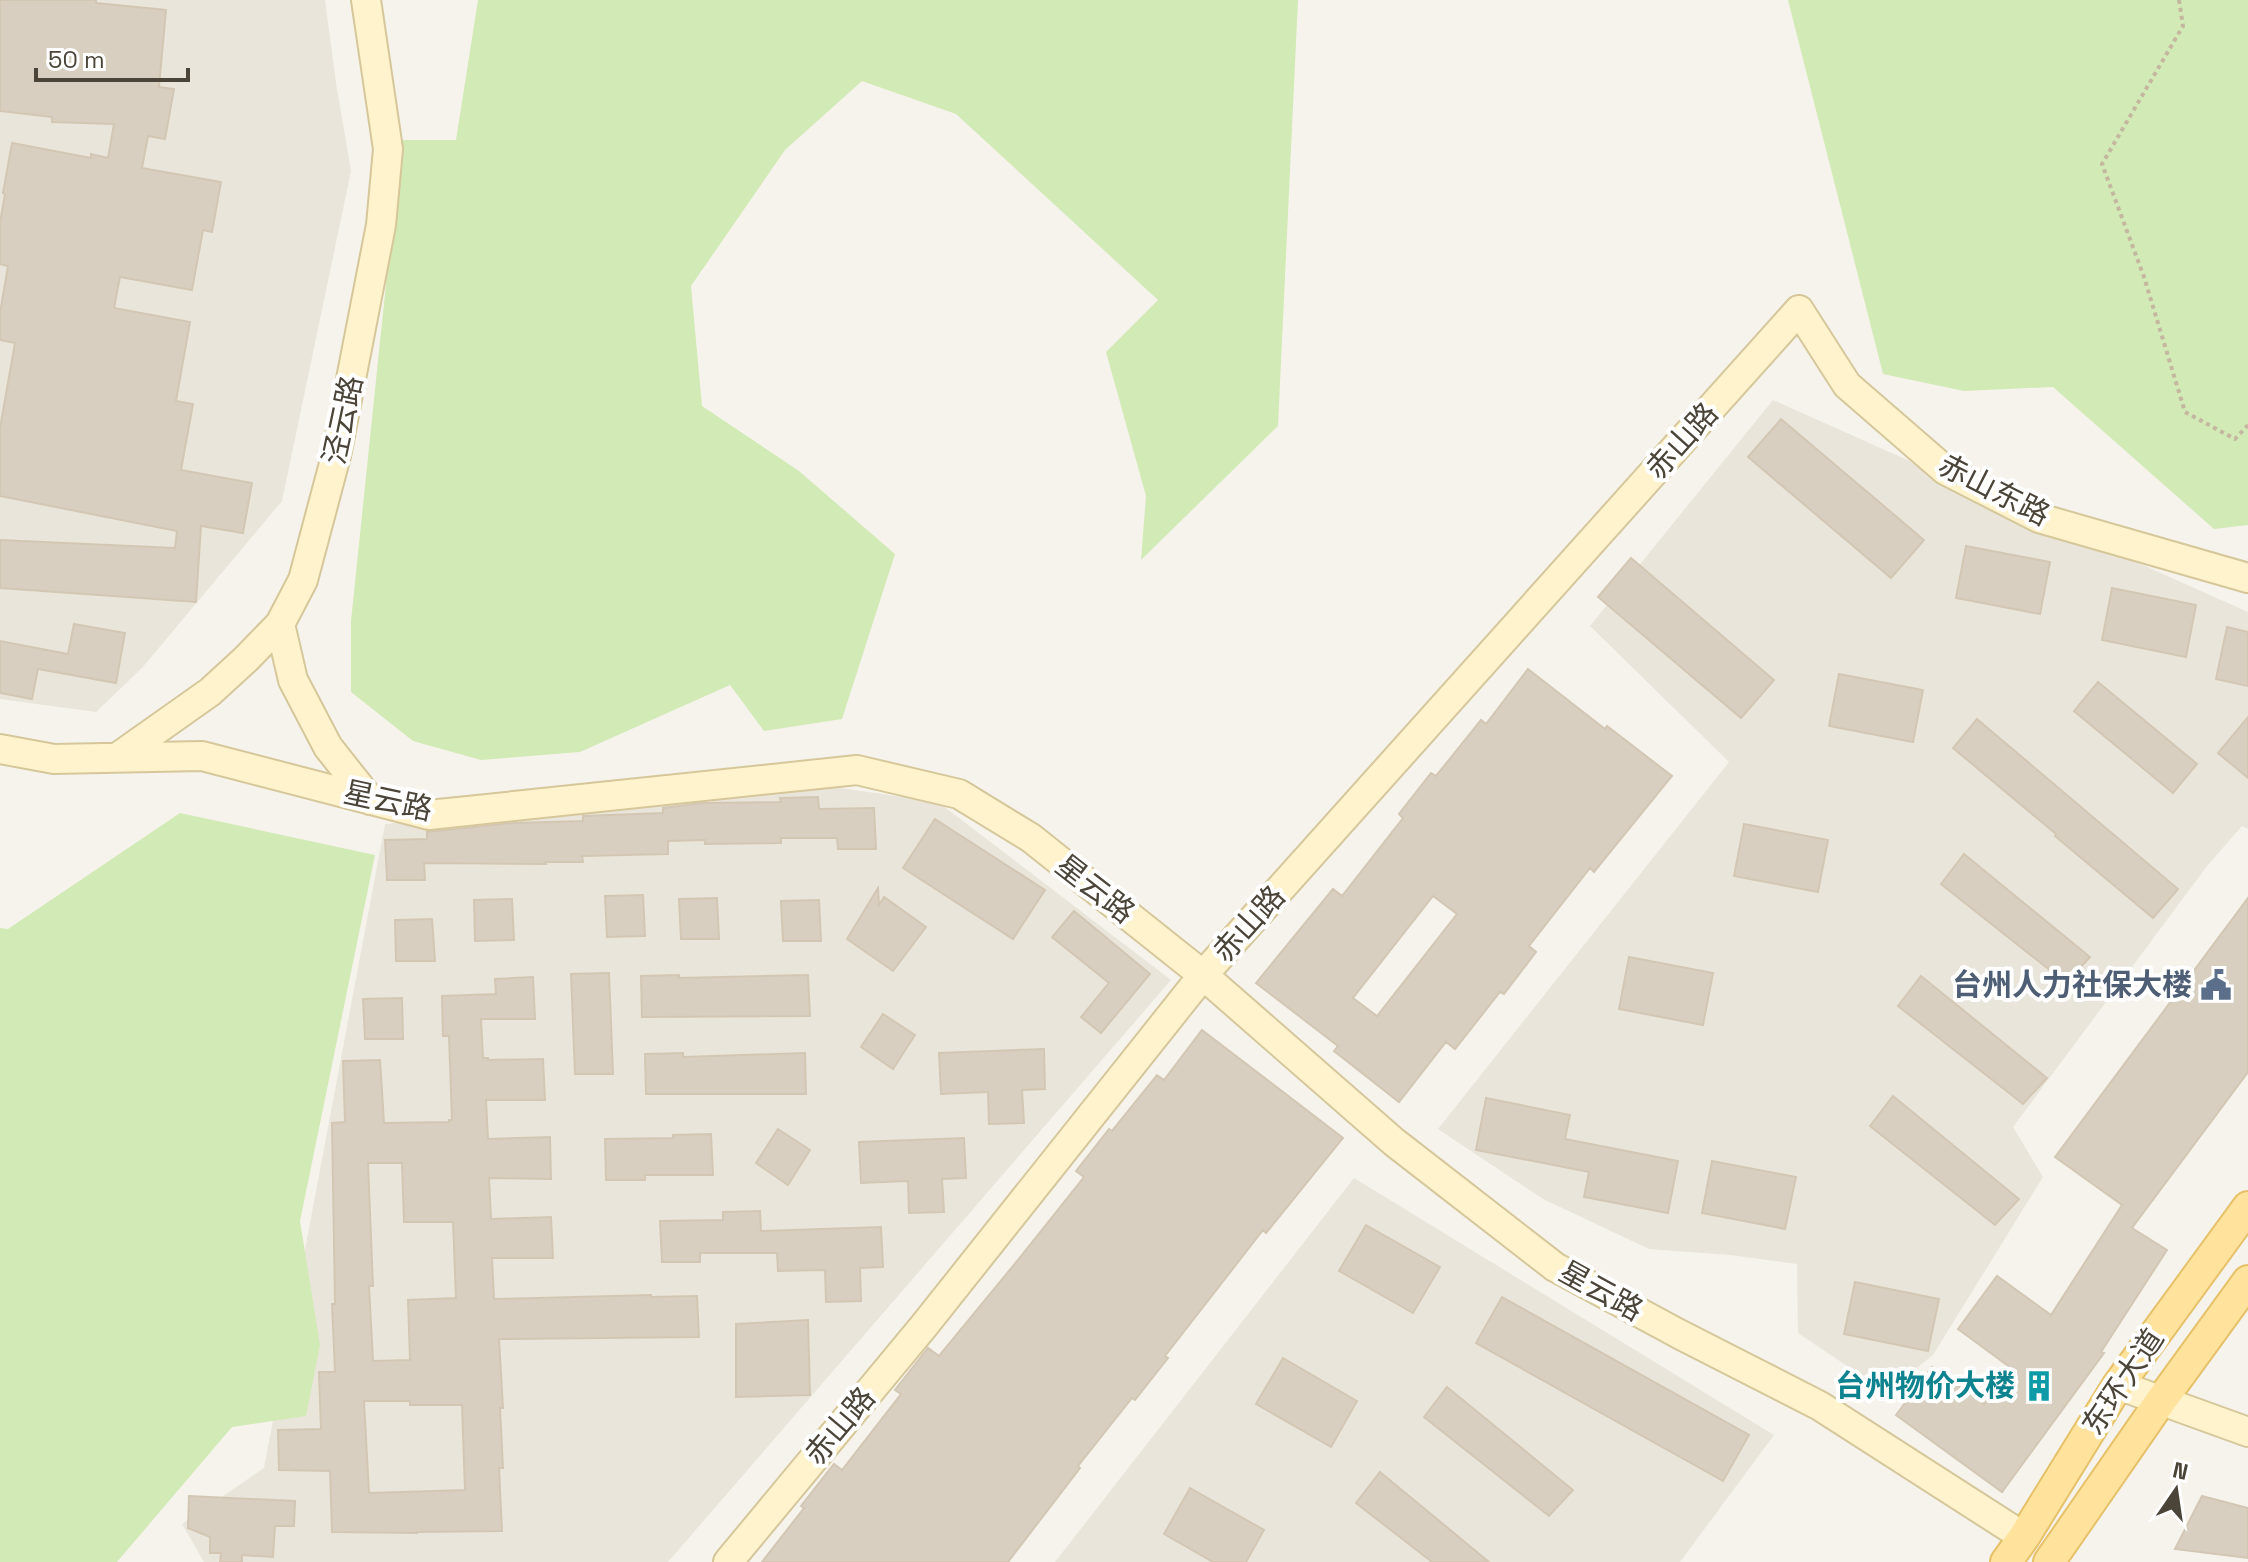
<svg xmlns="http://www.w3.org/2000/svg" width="2248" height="1562" font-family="'Space Grotesk','Noto Sans SC',sans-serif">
<rect width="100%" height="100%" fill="#f6f3ec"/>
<!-- residential -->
<path fill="#eae5da" d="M0,0H325L336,83L351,171L282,501L142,668L96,712L0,699Z
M1773,400L2248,612V829L2242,826L2207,866L2013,1127L2043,1177L1933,1355L1886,1392L1798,1333L1797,1264L1730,1255L1649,1249L1543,1199L1438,1129L1729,762L1590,626Z
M819,785L938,802L1171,980L668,1562H204L182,1524L264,1468L385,824Z
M1354,1178L1774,1435L1680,1562H1055Z"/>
<!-- green -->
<path fill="#d2eab5" d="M478,0H1298L1278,426L1141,560L1146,496L1106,352L1158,300L956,114L862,81L785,150L691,286L702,406L799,471L895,554L842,719L764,731L730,685L580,752L481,760L413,741L351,692V621L401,140H456Z
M1788,0H2248V525L2214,529L2053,387L1964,391L1883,374Z
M180,813L375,855L300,1221L320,1345L306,1416L232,1427L117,1562H0V928L8,929Z"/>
<!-- building -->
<path fill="#d8cfc1" stroke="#d3c7b4" stroke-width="2" fill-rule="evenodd" d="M0,0H96V3L166,10L159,87L174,89L165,139L148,136L142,168L221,182L212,232L203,230L192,290L120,277L114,308L190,322L176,401L193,404L181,470L252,483L243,533L201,526L196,602L0,588V540L175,548L177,531L0,496V428L15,343L0,340V313L8,266L0,264V223L5,194L3,193L12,143L91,158V154L108,158L114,124L52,122V117L0,111Z
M1781,419L1924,540L1891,578L1748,457Z
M1966,546L2050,562L2040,614L1956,598Z
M1631,558L1774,680L1741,718L1598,597Z
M2112,588L2196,605L2186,657L2102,640Z
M74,624L125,633L116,683L38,669L32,699L0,693V641L68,654Z
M2227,627L2248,632V686L2216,679Z
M1528,669L1605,729L1607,726L1672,776L1594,872L1590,868L1529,946L1536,952L1504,994L1500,992L1455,1049L1446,1042L1399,1102L1334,1051L1338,1046L1256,983L1333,889L1342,896L1403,818L1399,814L1431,773L1436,776L1481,720L1486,724ZM1433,896L1457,914L1377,1016L1353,998Z
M1839,674L1923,690L1913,742L1829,726Z
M2098,682L2197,764L2173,793L2074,711Z
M2248,717V778L2218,753Z
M1977,719L2178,889L2153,918L2055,836L2056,834L1953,748Z
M818,797L819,809L874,808L876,849H838L837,838H781V843L705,844V840L668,841V854L582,856L583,862H545L546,864L424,863L425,880H387L385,840L427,839V832L513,823L583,821V816L663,813V808L702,803L781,802L780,798Z
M935,819L1045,890L1013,939L903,868Z
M1744,824L1828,840L1818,892L1734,876Z
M1964,854L2090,957L2066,983L1941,884Z
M878,888L879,905L884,897L926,927L893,971L847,939Z
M643,895L645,936L607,937L605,896Z
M717,898L719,939H681L679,899Z
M2248,898V1072L2132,1228L2167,1250L2101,1352L2104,1353L2002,1492L1896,1415L1932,1367L1984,1404L2011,1368L1958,1329L1997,1276L2051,1315L2122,1205L2055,1157Z
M512,899L514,940L475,941L474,900Z
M819,900L821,941H783L781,901Z
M1074,911L1150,974L1101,1033L1081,1017L1109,983L1052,937Z
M432,919L435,961H396L395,920Z
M1629,957L1713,973L1703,1025L1619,1009Z
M609,973L613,1074H575L571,974Z
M679,975V978L808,975L810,1016L642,1017L641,976Z
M1921,976L2047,1078L2023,1104L1898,1006Z
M533,977L535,1019H481L483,1058H488V1060L543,1059L545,1100H486L488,1139L550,1137L551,1179L489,1178L491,1219L551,1217L553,1258H492L494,1299L651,1295V1297L697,1296L699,1337L499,1339L503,1408H500L503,1468H499L502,1531L417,1532V1533L332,1532L330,1471L279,1470L278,1430L321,1429L319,1372H335L332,1304H335L332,1123L345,1122L343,1061L380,1060L384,1123L449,1122V1120H452L449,1036H443L442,996L496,994L495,979ZM368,1163H402L404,1222H453L456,1298L408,1300L410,1360L373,1361L369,1286H373ZM364,1401H410V1405H462L465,1490L369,1493Z
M402,998L403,1039H365L363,999Z
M883,1014L915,1035L893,1069L861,1047Z
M1202,1030L1343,1138L1266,1233L1263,1230L1165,1356L1168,1358L1135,1400L1132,1398L1078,1466L1080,1468L1008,1562H762L804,1508L801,1506L834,1464L842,1470L901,1394L895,1390L928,1348L939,1356L1022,1255L1084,1177L1076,1171L1109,1129L1112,1131L1157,1075L1164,1080Z
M1044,1049L1045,1089L1022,1090L1024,1123L989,1124L988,1092L941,1094L939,1053Z
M683,1053V1057L805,1053L806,1094H646L645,1054Z
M1893,1096L2019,1199L1995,1225L1870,1126Z
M1486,1098L1570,1115L1565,1139L1678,1161L1668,1213L1584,1197L1589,1172L1476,1150Z
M778,1129L810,1150L788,1185L756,1163Z
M711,1134L713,1175H645V1180H606L605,1139L673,1138V1135Z
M964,1138L966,1178L942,1179L944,1212L909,1213L908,1181L861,1183L859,1142Z
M1712,1161L1796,1177L1785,1229L1702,1213Z
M760,1211L761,1231L881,1227L883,1267L860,1268L861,1301L826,1302L825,1270L778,1271L777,1253H700V1262H662L660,1221L723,1220V1212Z
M1366,1225L1440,1267L1413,1313L1339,1271Z
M1855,1282L1939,1299L1928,1351L1844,1334Z
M1502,1297L1749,1435L1723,1481L1476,1343Z
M808,1320L810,1395L736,1397V1324Z
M1283,1358L1357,1401L1331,1447L1256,1404Z
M1447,1387L1573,1490L1549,1516L1424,1417Z
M1380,1472L1489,1562H1432L1356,1503Z
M1190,1488L1264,1530L1246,1562H1213L1164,1534Z
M189,1496L295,1501L294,1526H275L273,1557L242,1555V1562H220L221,1553H210V1537L188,1528Z
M2202,1496L2248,1508V1558L2175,1549Z"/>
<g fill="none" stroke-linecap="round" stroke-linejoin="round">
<defs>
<path id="secondary" d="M280,624L293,680L328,747L370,800
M0,749L54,759L202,756L429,815L857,770L959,794L1031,838L1203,975L1394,1142L1555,1267L1679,1334L1820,1406L2024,1537
M118,757L210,692L246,659L280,624L303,580L336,456L381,225L388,149L366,0
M2118,1385L2248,1432
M728,1562L923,1327L1203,975L1799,310L1847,385L1945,470L2039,518L2248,578"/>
<path id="primary" d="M2006,1562L2024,1537L2118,1385L2248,1207
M2049,1562L2160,1402L2248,1281"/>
</defs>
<!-- secondary casing -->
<use href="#secondary" stroke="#d6c79b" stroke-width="32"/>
<!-- primary casing -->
<use href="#primary" stroke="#e6c16a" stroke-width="34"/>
<!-- path -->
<path stroke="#c4b79f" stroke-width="4" stroke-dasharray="4 4" stroke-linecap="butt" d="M2179,0L2183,26L2102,164L2144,277L2185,412L2235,439L2248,425"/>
<!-- secondary -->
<use href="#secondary" stroke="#fff3cd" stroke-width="28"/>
<!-- primary -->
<use href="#primary" stroke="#ffe39c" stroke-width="30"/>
</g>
<!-- icons -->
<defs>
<symbol id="civic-bare" viewBox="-9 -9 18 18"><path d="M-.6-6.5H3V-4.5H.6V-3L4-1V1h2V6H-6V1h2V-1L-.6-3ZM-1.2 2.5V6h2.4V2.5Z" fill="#5c6f8a" stroke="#fff" stroke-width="2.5" paint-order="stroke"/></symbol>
<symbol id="building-bare" viewBox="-9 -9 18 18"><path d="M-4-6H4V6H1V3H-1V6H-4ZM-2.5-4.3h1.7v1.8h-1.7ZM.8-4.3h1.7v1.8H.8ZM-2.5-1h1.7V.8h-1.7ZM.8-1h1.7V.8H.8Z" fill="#0f9aa8" stroke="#fff" stroke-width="2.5" paint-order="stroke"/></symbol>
</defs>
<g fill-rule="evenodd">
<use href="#civic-bare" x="2194" y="963" width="44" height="44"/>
<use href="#building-bare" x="2017" y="1364" width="44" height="44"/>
</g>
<g text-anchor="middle" stroke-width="8" stroke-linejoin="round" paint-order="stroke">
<!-- street labels -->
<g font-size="30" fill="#4b4439" stroke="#fff">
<text transform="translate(343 420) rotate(-78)" y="10">泾云路</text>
<text transform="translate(1682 441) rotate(-48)" y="10">赤山路</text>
<text transform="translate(1994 490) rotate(27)" y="10">赤山东路</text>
<text transform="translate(388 801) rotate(12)" y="10">星云路</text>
<text transform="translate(1095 889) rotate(38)" y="10">星云路</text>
<text transform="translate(1249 924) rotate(-48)" y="10">赤山路</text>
<text transform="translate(1601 1291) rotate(29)" y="10">星云路</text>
<text transform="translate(2123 1382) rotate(-56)" y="10">东环大道</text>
<text transform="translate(840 1426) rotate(-50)" y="10">赤山路</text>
</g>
<!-- service labels -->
<g font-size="30" font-weight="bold" fill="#4e5e75" stroke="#fff" text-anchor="end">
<text x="2192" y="995">台州人力社保大楼</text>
</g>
<!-- culture labels -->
<g font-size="30" font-weight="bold" fill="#0d838f" stroke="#fff" text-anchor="end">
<text x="2015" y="1396">台州物价大楼</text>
</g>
</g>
<!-- north arrow -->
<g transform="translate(2176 1490) rotate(13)" stroke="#ffffff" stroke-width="6" paint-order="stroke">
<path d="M0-6L14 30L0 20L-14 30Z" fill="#4b4439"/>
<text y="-12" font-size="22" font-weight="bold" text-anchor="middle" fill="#4b4439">N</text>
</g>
<!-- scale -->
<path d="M36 68v12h152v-12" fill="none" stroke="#4b4439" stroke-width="4"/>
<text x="48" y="68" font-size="24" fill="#4b4439" stroke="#ffffff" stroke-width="6" paint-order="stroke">50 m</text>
</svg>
